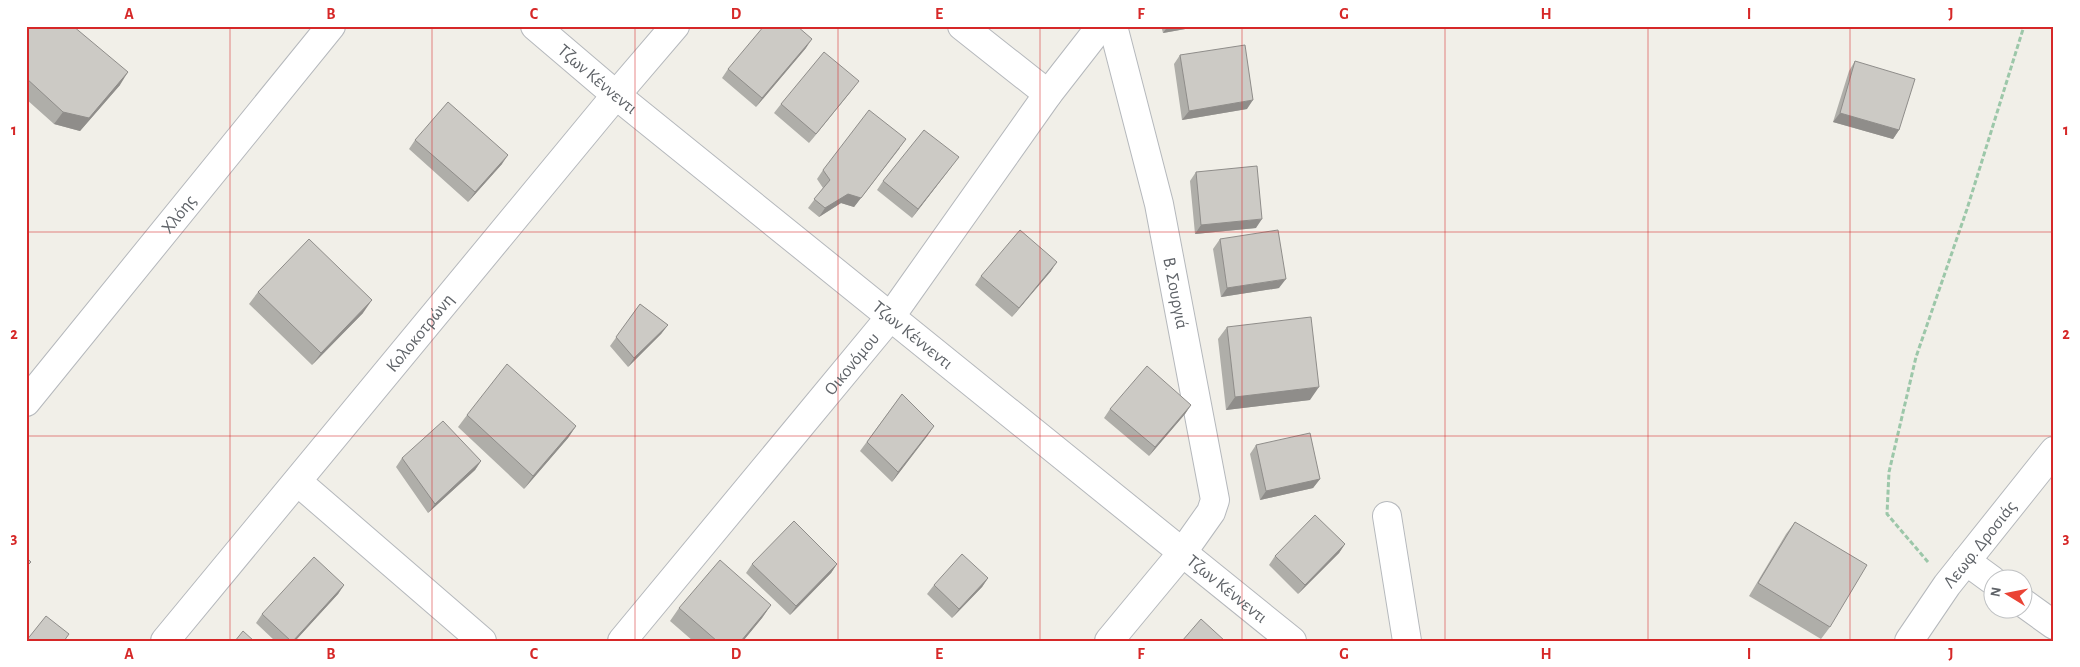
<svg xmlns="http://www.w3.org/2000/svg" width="2080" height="667" font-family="'Alegreya Sans',sans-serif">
<rect width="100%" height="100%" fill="#f1efe8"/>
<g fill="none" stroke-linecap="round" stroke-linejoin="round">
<defs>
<g id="minor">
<path id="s1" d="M535,26L616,95L1292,641"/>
<path d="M962,26L1048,94"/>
<path id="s2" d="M26,402L331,26"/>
<path d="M298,482L482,641"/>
<path d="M1387,516L1407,641"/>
<path d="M1966,561L1992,580"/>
<path d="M2022,602L2054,625"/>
<path id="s3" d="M165,641L616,95L675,26"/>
<path id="s4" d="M622,641L891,316L1048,94L1101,26"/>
<path d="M1109,641L1182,553L1211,512L1215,500L1159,204L1113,26"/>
<path id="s5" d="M1909,641L1947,585L2054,451"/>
</g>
</defs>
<!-- minor casing -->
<use href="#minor" stroke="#b5b8bc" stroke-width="30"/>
<!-- path -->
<path stroke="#9cc7a9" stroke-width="3" stroke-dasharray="5 2.5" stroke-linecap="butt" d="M1928,562L1887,514L1889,472L1916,357L1967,209L2024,26"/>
<!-- minor -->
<use href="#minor" stroke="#fff" stroke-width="28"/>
</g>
<!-- wall -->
<path fill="#afaea9" d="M26,26L120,85L80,131L54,124L26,99Z
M1161,26H1202L1163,33Z
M806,48L756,107L722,78L728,69Z
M1180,55L1247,109L1182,120L1174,64Z
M1855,61L1899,130L1893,139L1833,122L1849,71Z
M852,90L809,143L774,113L781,104Z
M415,140L502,164L468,202L409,149Z
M900,148L854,207L841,203L819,217L808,208L823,188L817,179L823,170Z
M952,166L912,218L877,190L883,181Z
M1196,172L1256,228L1195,234L1190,181Z
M1220,239L1279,288L1221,297L1213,249Z
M1051,271L1012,317L975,285L981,276Z
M258,292L363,313L312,365L249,304Z
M640,304L668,325L661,334L628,367L610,346Z
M1227,327L1310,400L1226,410L1218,339Z
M902,394L928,435L892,482L860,451Z
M1191,405L1185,414L1149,456L1104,418L1110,409Z
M467,415L576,426L568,438L524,489L458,427Z
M1256,445L1320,479L1313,488L1260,500L1250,454Z
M402,458L481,461L475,470L428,513L396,467Z
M1795,522L1830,627L1821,639L1749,596L1786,534Z
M1345,544L1339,553L1298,594L1269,565L1275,556Z
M752,564H837L831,573L790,615L746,573Z
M988,578L982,587L952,618L927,594L934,585Z
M344,585L338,594L295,641H275L256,623L262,614Z
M771,605L762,618L743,641H693L670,621L679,608Z"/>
<!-- shaded-wall -->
<path fill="#8f8d8a" d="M1168,26H1202L1163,33Z
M812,39L806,48L756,107L762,98Z
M128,72L120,85L80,131L54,124L63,112Z
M859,81L852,90L809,143L816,134Z
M1253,100L1247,109L1182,120L1189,111Z
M1840,113L1899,130L1893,139L1833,122Z
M906,139L854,207L841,203L819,217L825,208Z
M508,155L502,164L468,202L475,192Z
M959,157L952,166L912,218L918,209Z
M1262,219L1256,228L1195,234L1201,225Z
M1057,262L1051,271L1012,317L1019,308Z
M1286,279L1279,288L1221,297L1227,288Z
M372,300L363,313L312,365L321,353Z
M668,325L661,334L628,367L634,358Z
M1319,387L1310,400L1226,410L1235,397Z
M1191,405L1185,414L1149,456L1155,447Z
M576,426L568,438L524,489L533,476Z
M934,426L928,435L892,482L898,472Z
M481,461L475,470L428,513L435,504Z
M1320,479L1313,488L1260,500L1266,491Z
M1345,544L1339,553L1298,594L1305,585Z
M837,564L831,573L790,615L796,606Z
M988,578L982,587L952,618L959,609Z
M344,585L338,594L295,641H293Z
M771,605L762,618L743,641H741Z"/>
<!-- building -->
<path fill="#cccac5" stroke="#8f8d8a" d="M26,26H73L128,72L89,118L63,112L26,78Z
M764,26H797L812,39L762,98L728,69Z
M1245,45L1253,100L1189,111L1180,55Z
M824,52L859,81L816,134L781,104Z
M1855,61L1915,79L1899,130L1840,113Z
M448,102L508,155L475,192L415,140Z
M869,110L906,139L861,198L848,194L825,208L814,199L830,180L823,170Z
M924,130L959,157L918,209L883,181Z
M1257,166L1262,219L1201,225L1196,172Z
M1020,230L1057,262L1019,308L981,276Z
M1278,230L1286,279L1227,288L1220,239Z
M309,239L372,300L321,353L258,292Z
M640,304L668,325L634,358L616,337Z
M1311,317L1319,387L1235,397L1227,327Z
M507,364L576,426L533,476L467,415Z
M1147,366L1191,405L1155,447L1110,409Z
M902,394L934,426L898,472L867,442Z
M443,421L481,461L435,504L402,458Z
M1310,433L1320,479L1266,491L1256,445Z
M1315,515L1345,544L1305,585L1275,556Z
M794,521L837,564L796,606L752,564Z
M1795,522L1867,565L1830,627L1758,583Z
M962,554L988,578L959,609L934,585Z
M26,557L31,562L26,567Z
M314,557L344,585L293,641H291L262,614Z
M720,560L771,605L741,641H717L679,608Z
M46,616L69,634L64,641H26Z
M1201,619L1225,641H1182Z
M243,631L254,641H235Z"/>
<!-- grid -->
<path fill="none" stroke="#d62828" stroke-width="1" stroke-opacity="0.55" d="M230,26V641M432,26V641M635,26V641M838,26V641M1040,26V641M1242,26V641M1445,26V641M1648,26V641M1850,26V641M26,232H2054M26,436H2054"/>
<g text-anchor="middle" stroke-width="4" stroke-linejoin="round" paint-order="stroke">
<!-- street labels -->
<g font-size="18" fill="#5f6368" stroke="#fff">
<text dy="6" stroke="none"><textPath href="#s1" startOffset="82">Τζων Κέννεντι</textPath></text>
<text dy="6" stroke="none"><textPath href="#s2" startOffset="242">Χλόης</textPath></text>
<text transform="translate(1176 293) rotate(79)" y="6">Β. Σουργιά</text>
<text dy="6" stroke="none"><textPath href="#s3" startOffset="400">Κολοκοτρώνη</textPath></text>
<text dy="6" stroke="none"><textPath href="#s1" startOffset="488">Τζων Κέννεντι</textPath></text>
<text dy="6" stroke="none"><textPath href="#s4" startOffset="360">Οικονόμου</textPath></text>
<text dy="6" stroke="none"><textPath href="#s5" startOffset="120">Λεωφ. Δροσιάς</textPath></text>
<text dy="6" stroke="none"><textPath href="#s1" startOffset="892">Τζων Κέννεντι</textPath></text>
</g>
</g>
<!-- border -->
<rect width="2080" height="667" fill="none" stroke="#ffffff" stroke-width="55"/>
<!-- north arrow -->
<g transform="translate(2008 594) rotate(280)"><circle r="24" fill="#ffffff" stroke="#bfc1c3"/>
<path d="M0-4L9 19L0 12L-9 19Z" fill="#ea4335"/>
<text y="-8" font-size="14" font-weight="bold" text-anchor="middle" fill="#5f6368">N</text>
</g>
<rect x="28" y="28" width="2024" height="612" fill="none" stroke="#d62828" stroke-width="2"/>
<g font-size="16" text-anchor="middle" font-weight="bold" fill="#d62828">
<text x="129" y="19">A</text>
<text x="331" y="19">B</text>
<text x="534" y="19">C</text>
<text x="736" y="19">D</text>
<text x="939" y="19">E</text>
<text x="1141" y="19">F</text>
<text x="1344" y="19">G</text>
<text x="1546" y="19">H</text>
<text x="1749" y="19">I</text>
<text x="1951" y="19">J</text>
<text x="14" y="135">1</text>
<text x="2066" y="135">1</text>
<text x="14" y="339">2</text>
<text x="2066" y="339">2</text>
<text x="14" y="543">3</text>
<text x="2066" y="543">3</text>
<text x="129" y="659">A</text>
<text x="331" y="659">B</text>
<text x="534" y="659">C</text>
<text x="736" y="659">D</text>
<text x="939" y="659">E</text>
<text x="1141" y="659">F</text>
<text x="1344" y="659">G</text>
<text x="1546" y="659">H</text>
<text x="1749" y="659">I</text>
<text x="1951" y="659">J</text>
</g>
</svg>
